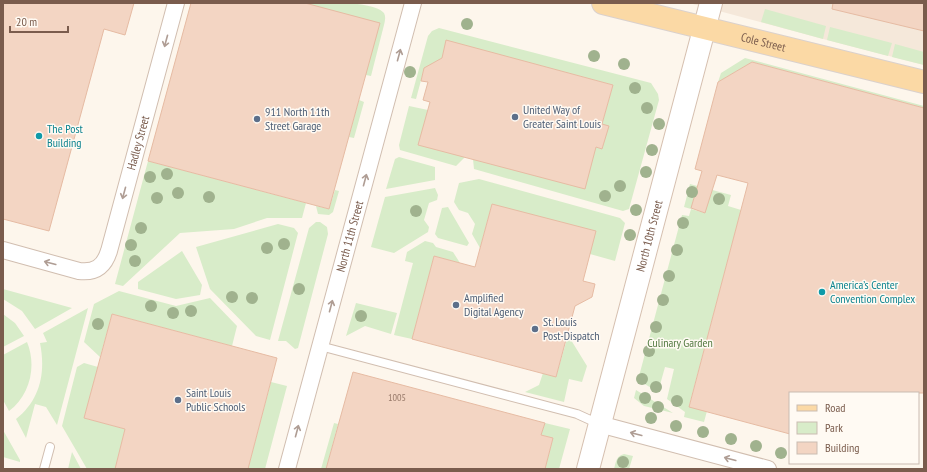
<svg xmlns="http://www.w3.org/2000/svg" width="927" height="472" font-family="'PT Sans Narrow',sans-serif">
<rect width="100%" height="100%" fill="#fdf6ec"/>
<!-- residential -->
<path fill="#f5e8da" d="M689,3H924V65L827,40Z"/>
<!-- green -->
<path fill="#d8ecc9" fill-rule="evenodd" d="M305,3C321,3 373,0 384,13C386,17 385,21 384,25L371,76L366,75Z
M765,9L826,26L823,39L761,22Z
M830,27L892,43L888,56L827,40Z
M439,28L651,83L658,94L659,100L629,209L623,211L474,169L473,159L596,147L602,149L608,127L602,124L613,85L447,41L442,58L424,69L416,99L411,98L428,36L432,31Z
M895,44L924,52V65L892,57Z
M745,58L924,106V108L752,62L718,82L721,73Z
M359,100L364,102L354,138L349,137Z
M409,106L428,110L465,157L456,166L400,150L399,145Z
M399,157L435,167V180L386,189L395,159Z
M148,161L306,203L302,218H267L234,229L180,233L123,286L115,284Z
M479,179L620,218L625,223L615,261L590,254L492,204L480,248L472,234L475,224L468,213L459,210L454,202L459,183Z
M690,184L731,195L728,206L741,210L689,406L707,411L704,422L684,417L685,412L667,399L674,369L665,367L658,392L638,380L682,215L689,216L691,209L684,207ZM694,197L705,213L691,209Z
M435,188L438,195L437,200L429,203L424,220L429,227L428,232L394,253L371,247L385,197Z
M335,190L339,191L333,212L329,215L318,214L316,206L329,209Z
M448,207L469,243L467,246L438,238L435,234L442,208Z
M316,222H320L327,227L328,234L298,348L295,349L286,341H278L309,228Z
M278,224L294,228L298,233L270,340L256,336L210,289L196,247Z
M425,241L433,243L436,247L453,252L460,263L434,256L412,339L394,335L413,263L405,261L407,252Z
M182,251L202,285L200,295L176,299L138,289V282Z
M3,289L72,308L35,329L22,311L3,299Z
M119,291L176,306L210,298L237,326L232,346L112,314L100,357L84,342L94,304Z
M356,303L397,313L391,334L365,326L346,336Z
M88,308L57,425L46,407L35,404L26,438L16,419C40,400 46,373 40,343L47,342L43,333Z
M3,314L15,323L24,336L3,347Z
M567,339L571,340L587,366L582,382L569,379L564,402L525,392L539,385L543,373L556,377Z
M27,342C37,366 30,395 9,411L3,400V355Z
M84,363L98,367L84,418L125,429L115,469H87L62,426L77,367Z
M271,382L287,386L265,469H248Z
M636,390L673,413L644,406L634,398Z
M334,423L338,424L326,469H321Z
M545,423L570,429L559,469H545L553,438L541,435Z
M3,430L20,460V462L3,457Z
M72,452L81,469H68Z
M624,454L633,456L629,469H614C616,462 616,456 624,454Z"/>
<!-- building -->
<path fill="#f3d5c3" stroke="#e6bba3" d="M3,3H134L125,35L104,29L49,231L3,219Z
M191,3H305L380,23L329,209L148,161Z
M833,3H924V31L832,9Z
M446,40L613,85L602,124L609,126L602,149L596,147L585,189L418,145L430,102L423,100L428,82L421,81L424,68L442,58Z
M752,62L924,108V393H790V434L689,407L748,183L717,175L705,213L691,208L702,171L695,169L718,82Z
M492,204L596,231L583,281L595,284L592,297L575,306L556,377L412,339L434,256L475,267Z
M112,314L277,358L248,469H115L125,429L84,418Z
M353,372L545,423L541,435L553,438L545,469H326Z"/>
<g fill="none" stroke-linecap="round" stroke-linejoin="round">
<defs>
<path id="lane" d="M320,346L577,414L599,424
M44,469L50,447"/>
<g id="street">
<path id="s1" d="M3,250L79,271C95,273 104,267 109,251L176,3"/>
<path d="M599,424L768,469"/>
<path id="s2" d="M287,469L413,3"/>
</g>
<g id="secondary">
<path id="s3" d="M588,469L711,3"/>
</g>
<g id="primary">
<path id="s4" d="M603,3L924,82"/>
</g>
</defs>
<!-- lane casing -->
<use href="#lane" stroke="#d1beb0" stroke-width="10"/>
<!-- street casing -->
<use href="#street" stroke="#d1beb0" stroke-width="18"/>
<!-- secondary casing -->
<use href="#secondary" stroke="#d6c0b0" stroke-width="24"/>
<!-- primary casing -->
<use href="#primary" stroke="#dad1cd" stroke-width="24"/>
<!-- lane -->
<use href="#lane" stroke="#fff" stroke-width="8"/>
<!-- street -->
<use href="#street" stroke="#fff" stroke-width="16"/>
<!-- secondary -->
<use href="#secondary" stroke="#fff" stroke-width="22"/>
<!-- primary -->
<use href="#primary" stroke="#fbd9a5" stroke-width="22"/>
</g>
<!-- trees -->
<g fill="#a0b28e">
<circle cx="467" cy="24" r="6"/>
<circle cx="594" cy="56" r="6"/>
<circle cx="624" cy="64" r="6"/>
<circle cx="410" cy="72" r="6"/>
<circle cx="635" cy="88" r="6"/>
<circle cx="647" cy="108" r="6"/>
<circle cx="659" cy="124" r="6"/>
<circle cx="652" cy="150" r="6"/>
<circle cx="646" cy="172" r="6"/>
<circle cx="167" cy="174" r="6"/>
<circle cx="150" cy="177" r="6"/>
<circle cx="620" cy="186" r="6"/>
<circle cx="692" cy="192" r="6"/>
<circle cx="178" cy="193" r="6"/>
<circle cx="605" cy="196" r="6"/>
<circle cx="209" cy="197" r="6"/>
<circle cx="157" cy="198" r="6"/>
<circle cx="719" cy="199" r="6"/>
<circle cx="636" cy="210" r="6"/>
<circle cx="416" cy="211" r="6"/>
<circle cx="683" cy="223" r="6"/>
<circle cx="141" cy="228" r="6"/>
<circle cx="630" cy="235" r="6"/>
<circle cx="284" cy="244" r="6"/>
<circle cx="131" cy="245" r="6"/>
<circle cx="267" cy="248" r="6"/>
<circle cx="677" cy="250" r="6"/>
<circle cx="135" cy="261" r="6"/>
<circle cx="669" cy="276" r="6"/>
<circle cx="299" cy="289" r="6"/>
<circle cx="232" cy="297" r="6"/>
<circle cx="252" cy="298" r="6"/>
<circle cx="663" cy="300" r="6"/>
<circle cx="151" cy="306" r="6"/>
<circle cx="191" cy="311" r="6"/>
<circle cx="173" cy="313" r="6"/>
<circle cx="361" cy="316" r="6"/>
<circle cx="98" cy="324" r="6"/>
<circle cx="656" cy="327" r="6"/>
<circle cx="649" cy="351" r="6"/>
<circle cx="642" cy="379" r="6"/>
<circle cx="656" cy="387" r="6"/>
<circle cx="645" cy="398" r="6"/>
<circle cx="677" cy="401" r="6"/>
<circle cx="658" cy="407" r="6"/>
<circle cx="651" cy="418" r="6"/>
<circle cx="676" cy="426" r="6"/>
<circle cx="703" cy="432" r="6"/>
<circle cx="731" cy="439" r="6"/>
<circle cx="756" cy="446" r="6"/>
<circle cx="781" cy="453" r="6"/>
<circle cx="623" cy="462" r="6"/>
</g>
<!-- one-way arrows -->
<defs><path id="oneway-shaft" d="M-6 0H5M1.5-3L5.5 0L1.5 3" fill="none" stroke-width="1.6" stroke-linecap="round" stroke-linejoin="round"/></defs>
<g stroke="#af9d94">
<use href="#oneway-shaft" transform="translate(166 41) rotate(105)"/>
<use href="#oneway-shaft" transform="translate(399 55) rotate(-75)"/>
<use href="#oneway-shaft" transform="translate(365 180) rotate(-75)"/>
<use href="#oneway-shaft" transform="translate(124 193) rotate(105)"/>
<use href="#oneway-shaft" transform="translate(50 263) rotate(-165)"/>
<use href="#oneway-shaft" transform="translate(331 306) rotate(-75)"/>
<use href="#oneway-shaft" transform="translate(297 431) rotate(-75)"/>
<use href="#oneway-shaft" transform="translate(636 434) rotate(-165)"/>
<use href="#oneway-shaft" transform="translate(730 459) rotate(-165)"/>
</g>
<!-- markers -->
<g fill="#5c6f8a" stroke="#fffaf3" stroke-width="1.5">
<circle cx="515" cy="117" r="4"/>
<circle cx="257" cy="119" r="4"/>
<circle cx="456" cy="305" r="4"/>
<circle cx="535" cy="329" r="4"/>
<circle cx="178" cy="400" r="4"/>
</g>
<g fill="#0f9aa8" stroke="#fffaf3" stroke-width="1.5">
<circle cx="39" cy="136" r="4"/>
<circle cx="822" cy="292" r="4"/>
</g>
<g text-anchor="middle" stroke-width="3" stroke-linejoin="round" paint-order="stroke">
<!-- number labels -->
<g font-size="10" fill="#987a6a">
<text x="397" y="401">1005</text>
</g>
<!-- street labels -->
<g font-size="12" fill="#7a5c4d" stroke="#fffaf3">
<text dy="4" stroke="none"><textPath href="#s4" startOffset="165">Cole Street</textPath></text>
<text dy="4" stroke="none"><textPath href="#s1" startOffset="231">Hadley Street</textPath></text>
<text dy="4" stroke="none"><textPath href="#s2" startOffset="241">North 11th Street</textPath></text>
<text dy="4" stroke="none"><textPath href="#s3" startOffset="241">North 10th Street</textPath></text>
</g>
<!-- service labels -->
<g font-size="12" fill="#4e5e75" stroke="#fffaf3" text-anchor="start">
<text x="523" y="114">United Way of<tspan x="523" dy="14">Greater Saint Louis</tspan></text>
<text x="265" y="116">911 North 11th<tspan x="265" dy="14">Street Garage</tspan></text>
<text x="464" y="302">Amplified<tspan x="464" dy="14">Digital Agency</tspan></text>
<text x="543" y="326">St. Louis<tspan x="543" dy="14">Post-Dispatch</tspan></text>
<text x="186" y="397">Saint Louis<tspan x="186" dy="14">Public Schools</tspan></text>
</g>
<!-- culture labels -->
<g font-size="12" fill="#0d838f" stroke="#fffaf3" text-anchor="start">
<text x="47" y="133">The Post<tspan x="47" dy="14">Building</tspan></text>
<text x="830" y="289">America’s Center<tspan x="830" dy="14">Convention Complex</tspan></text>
</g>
<!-- park labels -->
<g font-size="12" fill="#537a41" stroke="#fffaf3">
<text x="680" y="347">Culinary Garden</text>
</g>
</g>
<!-- border -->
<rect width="927" height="472" fill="none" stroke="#7a5c4d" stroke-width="8"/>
<!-- legend -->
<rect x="789" y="392" width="130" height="72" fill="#fffaf3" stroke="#cabbb1"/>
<rect x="797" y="405" width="20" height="6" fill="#fbd9a5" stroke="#cabbb1"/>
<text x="825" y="412" font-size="12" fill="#7a5c4d">Road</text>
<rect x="797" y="422" width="20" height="12" fill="#d8ecc9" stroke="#cabbb1"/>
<text x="825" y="432" font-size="12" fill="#7a5c4d">Park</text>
<rect x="797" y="442" width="20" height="12" fill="#f3d5c3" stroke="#cabbb1"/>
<text x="825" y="452" font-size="12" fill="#7a5c4d">Building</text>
<!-- scale -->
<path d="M10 26v6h58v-6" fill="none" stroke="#7a5c4d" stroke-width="2"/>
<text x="16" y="26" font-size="12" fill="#7a5c4d" stroke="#fffaf3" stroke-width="3" paint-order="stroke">20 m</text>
</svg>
